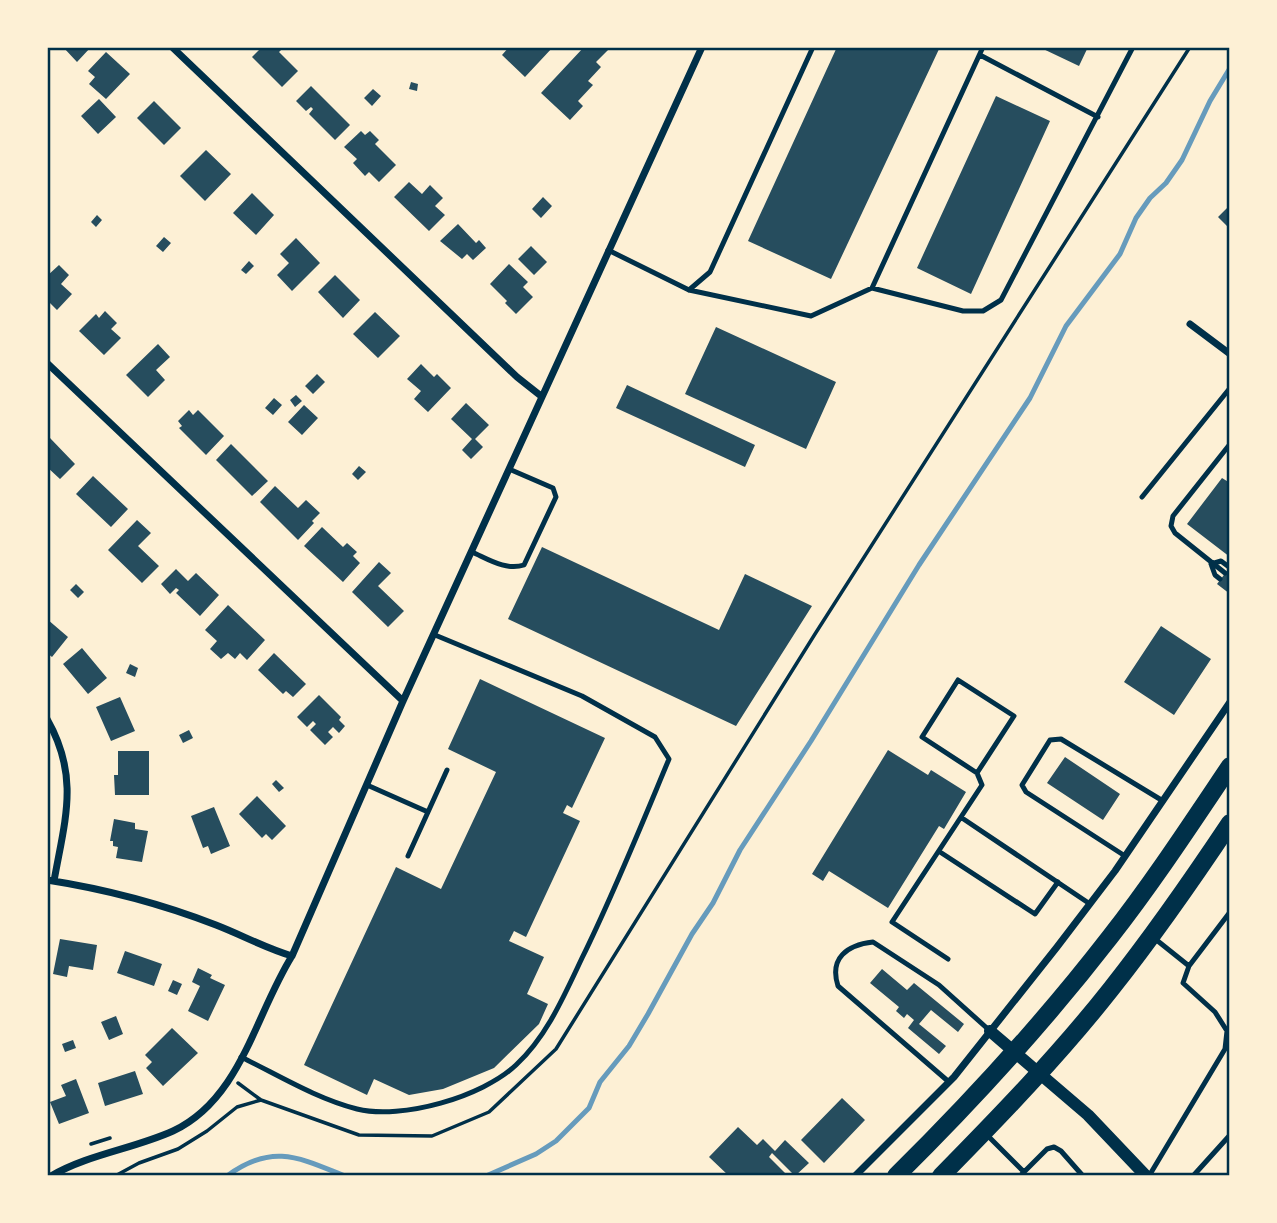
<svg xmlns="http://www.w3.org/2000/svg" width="1277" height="1223" font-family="Arial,sans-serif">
<rect width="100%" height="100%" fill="#fdf0d5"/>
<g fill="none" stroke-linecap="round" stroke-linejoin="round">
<!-- stream -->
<path stroke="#669bbc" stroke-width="5" d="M227,1176C272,1143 298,1157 345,1176
M486,1176L536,1154L556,1141L589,1108L600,1082L629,1046L648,1014L692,934L713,903L740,850L811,741L919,565L1030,398L1066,326L1120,254L1136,218L1150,198L1166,183L1182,160L1210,101L1230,68"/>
</g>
<!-- building -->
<path fill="#264d5e" d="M63,47H91L77,62Z
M262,47H284L279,52L298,71L282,87L252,57Z
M509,47H553L525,77L502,55Z
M584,47L609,49L596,62L601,67L588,81L593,85L578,101L583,106L570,120L541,93Z
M837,47H940L831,279L748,241Z
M1039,47H1088L1079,66Z
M106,52L130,74L106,99L89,84L95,77L88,71Z
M411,82L418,84L417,91L409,89Z
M311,86L350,125L335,140L309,114L313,109L311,107L306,111L296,101Z
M373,89L381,96L372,106L364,98Z
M996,96L1050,121L971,294L917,268Z
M99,99L116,117L98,134L81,116Z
M154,101L181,128L164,145L137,118Z
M361,131L365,135L370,131L379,140L375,144L396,165L379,182L369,172L365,176L353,163L357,159L344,147Z
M206,150L231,174L205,201L180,176Z
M409,182L422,194L430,185L443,198L435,206L445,215L429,231L394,197Z
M252,193L274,215L256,235L233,213Z
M543,197L552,206L541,218L532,209Z
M1230,205V229L1218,217Z
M97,215L102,220L96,227L91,222Z
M458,224L476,243L479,240L486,248L473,260L467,254L462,259L440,241Z
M164,237L171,243L163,252L156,246Z
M296,238L320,263L292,291L277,275L289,263L280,254Z
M531,246L547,262L534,275L518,259Z
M249,261L254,266L246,274L241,270Z
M509,264L528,282L523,287L533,297L516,314L505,303L507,301L490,284Z
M59,265L69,275L61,284L72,294L57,310L47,300V276Z
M335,275L360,300L343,318L318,292Z
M105,311L117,323L111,329L121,338L104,355L79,331L96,314L99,318Z
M375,312L400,336L378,358L353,334Z
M716,327L836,382L806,449L685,394Z
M158,344L170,357L156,370L165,380L148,397L126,375Z
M421,364L434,377L437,374L451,388L428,412L414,399L421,391L407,379Z
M317,374L325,382L313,394L305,386Z
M627,385L755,445L745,467L616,408Z
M296,395L302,401L295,407L290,400Z
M274,398L282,405L273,415L265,408Z
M466,403L489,425L475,439L483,447L471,459L462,450L472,439L451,419Z
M304,405L318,418L302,435L288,422Z
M189,410L193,415L198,410L224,436L206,455L179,428L182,426L178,421Z
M50,438L75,464L60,479L47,467V441Z
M231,444L268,481L252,496L216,460Z
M359,466L366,472L358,480L352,474Z
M93,476L128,509L111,527L76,494Z
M1222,478L1230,483V557L1187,524Z
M275,486L298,508L306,500L320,513L312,521L314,523L298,540L260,502Z
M137,520L151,533L138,546L159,566L142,583L108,550Z
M322,527L343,547L347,543L357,552L353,556L360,563L343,582L304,546Z
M542,547L719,630L745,574L812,606L736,726L508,619Z
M379,562L391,573L378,586L404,611L388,627L352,592Z
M1230,567V594L1217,584Z
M176,569L188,581L196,573L219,595L200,616L176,593L179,590L176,588L170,594L161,584Z
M76,584L84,592L78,598L70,590Z
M228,605L265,640L247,660L240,653L235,659L228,653L221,659L210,649L217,641L205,630Z
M47,619L68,637L52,657L47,653Z
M1161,626L1211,659L1174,715L1124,682Z
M82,648L107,678L88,694L63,664Z
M274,653L306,684L293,697L286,691L283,694L258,670Z
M130,664L138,668L135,677L126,673Z
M480,679L605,738L572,808L567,805L563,813L580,821L526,937L514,931L509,941L544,957L527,994L548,1004L539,1024L494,1068L443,1089L409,1095L374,1079L367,1095L304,1065L396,867L441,889L496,772L448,749Z
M319,695L341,717L339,720L345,726L339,733L333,727L328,732L333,737L325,745L310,730L316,724L313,721L307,727L297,717Z
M120,697L135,731L111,741L96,707Z
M189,730L193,738L183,743L179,735Z
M888,750L928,775L931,770L966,792L944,829L939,826L888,908L829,871L823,881L812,874Z
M118,751H149V795H115L114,775H118Z
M1065,757L1120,794L1103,820L1047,783Z
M276,780L284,788L279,792L272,784Z
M257,796L286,826L272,840L266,834L262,838L239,814Z
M214,807L230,846L211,854L208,846L203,848L191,816Z
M114,819L135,823V829L148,831L142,862L116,858L118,847L113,846V841H110Z
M60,939L97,945L93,970L69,966L67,977L53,974Z
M125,951L162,964L154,986L117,973Z
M198,968L212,975L210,978L225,985L208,1021L188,1011L200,986L192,982Z
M882,969L907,990L914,983L964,1024L958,1032L931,1010L919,1024L946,1046L939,1054L908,1028L914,1020L907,1014L904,1018L896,1011L899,1007L870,983Z
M173,980L182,984L177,995L168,991Z
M116,1016L123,1034L109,1040L101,1022Z
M172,1028L198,1053L163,1086L146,1068L152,1062L145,1055Z
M73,1040L76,1048L65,1052L62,1044Z
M135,1071L143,1094L105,1106L98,1083Z
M76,1079L89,1113L59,1124L50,1102L66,1096L61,1085Z
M842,1098L865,1120L824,1163L801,1140Z
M738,1127L757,1145L763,1139L775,1151L785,1140L809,1163L795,1176L772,1153L769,1157L788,1176H729L709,1157Z"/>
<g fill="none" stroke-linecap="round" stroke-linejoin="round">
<!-- path -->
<path stroke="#003049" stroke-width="3.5" d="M238,1083L261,1100L359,1135L432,1136L489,1112L556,1049L815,634L1190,47
M91,1144L110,1138
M115,1176L139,1163L178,1149L207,1131L237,1107L261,1100"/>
<!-- service -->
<path stroke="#003049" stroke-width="5" d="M980,55L1098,117
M608,250L689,290L811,316L872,288L963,311H983L1001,300L1133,47
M872,288L983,47
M689,290L710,272L813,47
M1142,497L1230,388
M472,552C488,559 506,571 524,565L556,497L553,488L509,469
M1211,564L1221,561L1229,567
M1211,564L1215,575L1220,579
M1225,573L1175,533L1171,526L1173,516L1230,444
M367,785L428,812L447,770
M962,818L1090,904
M940,852L1035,914L1058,882
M408,856L428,812
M1125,856L1026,792L1022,785L1050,740L1061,739L1163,801
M1154,938L1189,966
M948,959L892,922L982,785L977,773L922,737L958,680L1014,716L977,773
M241,1057C278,1075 317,1099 357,1109C402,1120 482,1097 516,1065C547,1036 564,996 582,958C614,893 641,826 669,759L655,737L582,696L435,635
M949,1082L838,986C829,958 847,945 873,942L939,985L989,1030
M986,1134L1028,1176
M1020,1176L1047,1149L1054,1147L1061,1151L1083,1176
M1149,1176L1225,1049L1227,1031L1215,1012L1183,983L1189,966L1230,912
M1193,1176L1230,1135"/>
<!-- minor -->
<path stroke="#003049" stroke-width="7" d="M172,47L517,377L541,396
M1190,324L1230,354
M47,363L403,701
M47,719C80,777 65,819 54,881
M47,880C105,889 162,904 216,925C242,935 265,948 292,956
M51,1176C89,1154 133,1149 173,1131C241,1099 255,1015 292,956L403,701L702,47
M855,1176L954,1077L1057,947L1115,871L1230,702"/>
<!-- tertiary -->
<path stroke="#003049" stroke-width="12" d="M990,1031L1088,1115L1146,1176"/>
<!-- primary -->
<path stroke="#003049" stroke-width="18" d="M896,1176C972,1101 1045,1021 1110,937C1153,882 1191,824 1230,766
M941,1176C1000,1116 1059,1055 1111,989C1153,936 1192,880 1230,823"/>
</g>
<!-- border -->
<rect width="1277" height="1223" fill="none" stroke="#fdf0d5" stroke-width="98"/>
<rect x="49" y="49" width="1179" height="1125" fill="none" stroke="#003049" stroke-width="2.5"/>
</svg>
